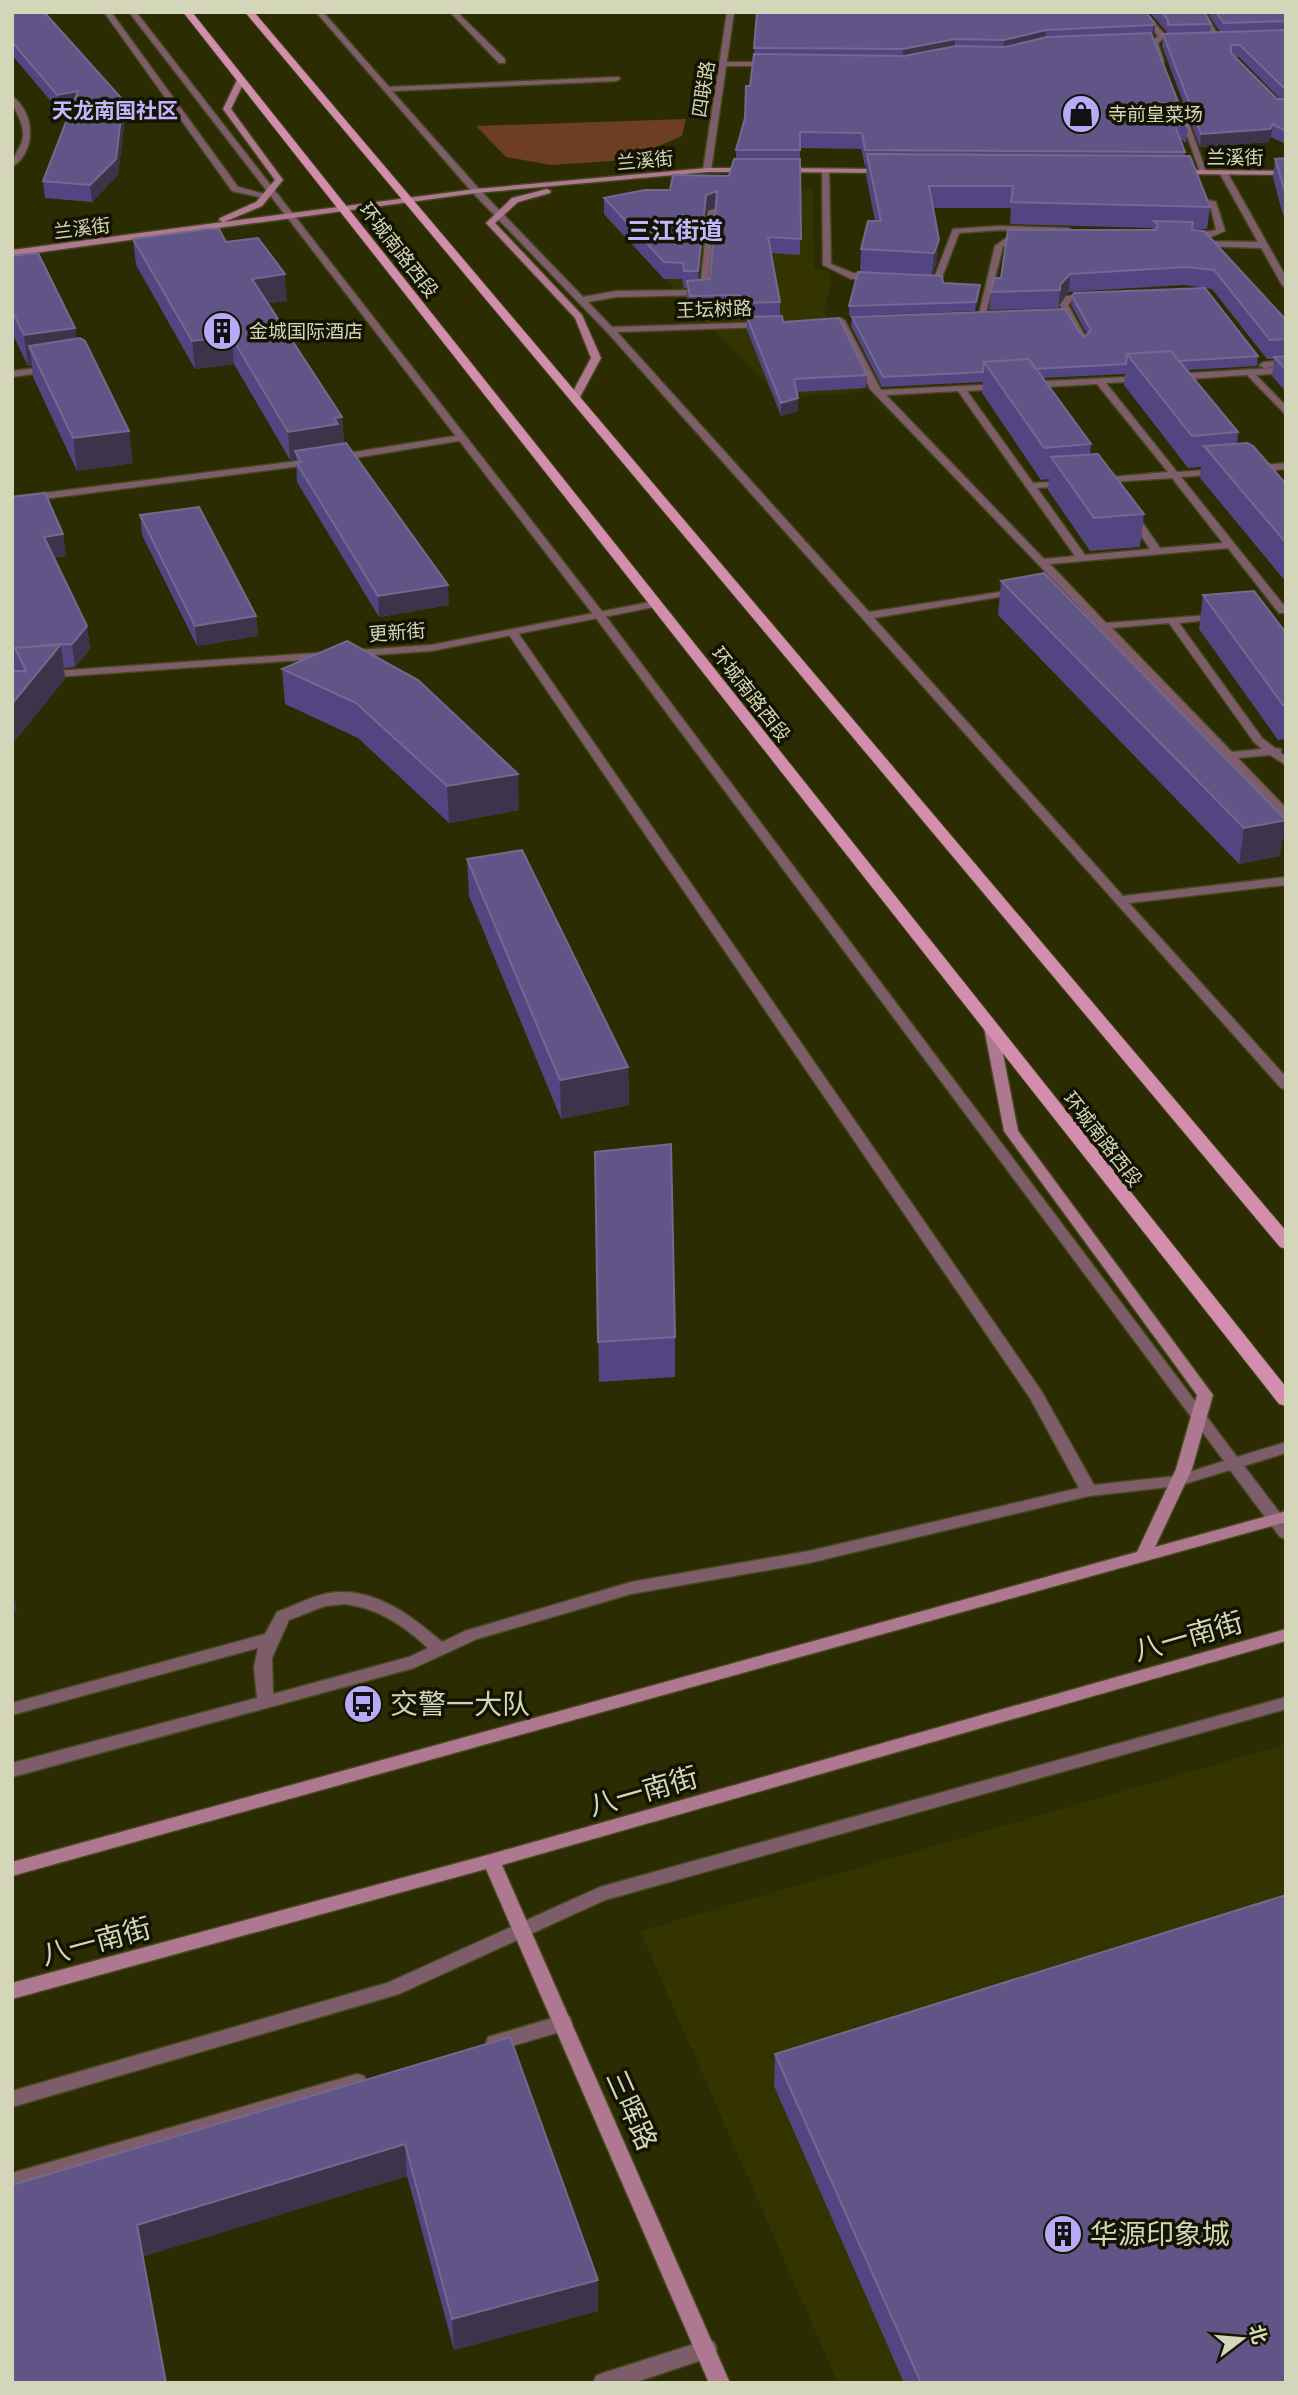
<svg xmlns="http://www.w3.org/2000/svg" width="1298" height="2395" font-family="'Golos Text','Noto Sans SC',sans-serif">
<rect width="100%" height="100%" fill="#2b2c01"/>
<!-- built -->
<path fill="#333400" d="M666,189H813L814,269L827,270L832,282L824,311L864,392L779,397L605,217L631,201Z
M1286,1744V2383H838L640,1931Z"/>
<!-- green -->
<path fill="#6d3e21" d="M686,119L682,136L626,160L551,165L506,157L476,126Z"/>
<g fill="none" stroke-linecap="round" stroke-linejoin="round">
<defs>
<path id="lane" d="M104,12H111L238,187L268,195V199L232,191Z
M129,12H136L604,614L1237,1457L1286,1442V1453L1244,1466L1286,1521V1539L1280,1537L1230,1470L1178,1486L1089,1496L809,1563L631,1594L477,1639L414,1668L12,1777V1763L257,1698L254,1667L258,1648L12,1715V1703L265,1634L277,1612C294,1606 311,1596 329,1593C373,1586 411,1615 442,1642L465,1631L631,1582L809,1551L1079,1488L1030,1398L507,632L508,630H516L1042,1392L1094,1485L1177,1476L1224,1461L596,618ZM345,1604C378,1608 404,1626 428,1648L409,1657L273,1694L272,1658L289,1620L325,1606Z
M316,12H323L389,87L619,77L620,79L616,81L392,91L479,189L583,297L616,291L700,290L708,211L715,209L707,295L616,297L588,302L612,327L768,322V326L765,327L617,332L869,612L1020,589V593L1016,594L874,618L1123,896L1286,877V885L1129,903L1286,1077V1089L1281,1088L607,332L473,193Z
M450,12H457L505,59V63H499Z
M1138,12H1145L1166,36L1158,43L1164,62H1158L1150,43L1158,36Z
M1198,12H1205L1222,42H1216Z
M723,62H773L777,64L773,66H720V62Z
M1179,113L1186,115L1207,174L1200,172Z
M822,169L829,171L831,264L853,273L879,275V279H851L823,265Z
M1209,200L1216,202L1225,231L1209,238L1187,237L1186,235C1194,230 1207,233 1216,230Z
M1000,226L1069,228L1073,231L1069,234L1000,230L959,233L940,283L921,282V278H934L953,229Z
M1006,238H1024L1028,241C1021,246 1011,241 1003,247L985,316L978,318L995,246Z
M1198,241L1263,242L1267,245L1263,248L1195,246V242Z
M1091,294L1095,297L1094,299L1072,300L1068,305L1088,341L1084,344L1080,341L1060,305L1066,296Z
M841,318L845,321L881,390L1003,384V388L1000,389L967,391L1033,483L1068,481L1070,483L1065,486L1037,488L1085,555L1150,549L1127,515L1132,512L1136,513L1160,548L1223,543L1172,478L1096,483L1094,481L1099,478L1168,472L1097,384L1027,388L1022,385L1027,382L1146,376V380L1143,381L1106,383L1177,472L1221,469L1223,471L1218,474L1181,477L1286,608V613H1279L1228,548L1050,564L1106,623L1222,614V618L1218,619L1179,623L1262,738L1275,748L1281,749V753L1286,756V765L1270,755L1238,758L1286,808V818L1282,817L1224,758L870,389L837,321ZM958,391L1075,556L1044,559L886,395ZM1169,623L1254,742L1262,749L1232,752L1112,628Z
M1286,367V373L1256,375L1286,406V415L1247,375L1174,380L1169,377L1174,374Z
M1286,463V469L1252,472L1247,469L1252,466Z
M1286,1697V1709L605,1900L399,1994L12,2107V2091L387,1983L600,1887Z
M563,2015L570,2017L572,2023L570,2029L495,2051L488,2049L486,2043L488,2037Z
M357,2074L364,2076L367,2082L364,2088L12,2191V2173Z"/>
<path id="street" d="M727,12H734L711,170L707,172L703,170Z
M12,96C35,113 37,151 12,167C12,155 23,147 23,135C24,120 12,110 12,96Z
M1220,170L1227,172L1286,277V288L1282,285L1219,172Z
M1286,360V366L1264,368L1259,365L1264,362Z
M51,366L56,369L54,371L12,377V371Z
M461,435L464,436V440L336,461L331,458L336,455Z
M313,459L318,462L316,464L12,503V497Z
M655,601L660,604L659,606L431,651L12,680V674L431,645Z
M707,2340L714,2342L717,2349L714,2356L633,2383H593L596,2376L603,2373Z"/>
<path id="secondary" d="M241,78L245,80L231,109L283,180L262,206L224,222L476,189L707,168H748L752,170L748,172H707L476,193L12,256V250L223,222L219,220L220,218L256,202L275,180L223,109L237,80Z
M779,168L884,169L888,171L884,173L782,172H779Z
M1175,170L1286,171V175L1178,174H1175Z
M547,189L551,191L550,193L518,202L495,223L582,315L601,358L580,397L575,400L570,397L591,358L575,318L486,223L512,198Z
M991,1024L998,1028L1018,1131L1213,1395L1192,1469L1155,1547L1286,1511V1522L12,1876V1862L1137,1552L1176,1469L1197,1395L1004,1131L984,1028Z
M1286,1629V1641L502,1865L730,2383H709L486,1869L12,1999V1983L491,1854Z"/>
<path id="primary" d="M183,12H192L1286,1387V1406L1279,1404Z
M245,12H254L1286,1231V1249L1280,1247Z"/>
</defs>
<!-- lane casing -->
<use href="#lane" stroke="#46471e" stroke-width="3"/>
<!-- street casing -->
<use href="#street" stroke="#46471e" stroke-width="3"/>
<!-- secondary casing -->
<use href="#secondary" stroke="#46471e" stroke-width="3"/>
<!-- primary casing -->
<use href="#primary" stroke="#46471e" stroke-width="2"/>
<!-- lane -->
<use href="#lane" fill="#7e5d6b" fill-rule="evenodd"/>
<!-- street -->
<use href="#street" fill="#7e5d6b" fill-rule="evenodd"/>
<!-- secondary -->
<use href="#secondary" fill="#ae7890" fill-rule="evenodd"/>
<!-- primary -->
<use href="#primary" fill="#d38ead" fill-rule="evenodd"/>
</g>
<!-- wall -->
<path fill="#534581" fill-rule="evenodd" d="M12,12L125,116L118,175L92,202L45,198L43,181L71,109L59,111L12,55Z
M1149,12H1204L1211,24L1210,33L1220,32L1207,12H1286V144L1271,137L1268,142L1200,147L1162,46L1163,34H1167V32ZM1235,57H1239L1280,99H1277Z
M756,16L1155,24L1154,36L1152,37L1188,127L1186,143L1180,139L1185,152V156L1210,207L1207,229H1192V230L1286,320V392L1272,376L1274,359H1267L1212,289L1184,285L1069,292L1059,302V308L989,310L991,292L1001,278L1153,230V228L1010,224L1011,208H933L937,262L932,275L943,283L979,295L975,311L849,316V306L916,274L860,272L861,249L875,221L866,175L867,166H865L861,149L800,148V255L771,253L780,302V316L783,322L867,375L866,388L797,392L798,411L781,416L747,330V320H743L740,312L690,313L687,298V288H684L682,279H664L604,214V198L670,190L729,176L736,159V150L745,118L750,86L754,56ZM716,207L710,279L698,280L705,211Z
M1286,158V217L1283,215L1273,178L1275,159Z
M133,239L226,242L287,301L268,303L342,417L344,443L449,605L379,617L297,482L296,459L290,460L234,364L195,369L136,265Z
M12,256L75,328L76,339L133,463L77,471L33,377L32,366H28L12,333Z
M1072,296L1258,356L1257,366L1187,370L1238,432L1237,444L1286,484V582L1200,478L1201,467L1188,468L1124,385L1125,374L1042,378L1091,444L1090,455L1144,514L1140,547L1090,551L1048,490L1049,479L1041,480L982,393L983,382L882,387L851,326L852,317L1079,332L1085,337L1087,334L1071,305Z
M12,497L63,534L66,556L54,558L87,626L90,649L75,667L64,668L65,679L14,671L12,666Z
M140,515L256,616L258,636L197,646L142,535Z
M1001,581L1280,856L1239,864L998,615Z
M1203,595L1286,633V739L1278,740L1199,629Z
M347,641L519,810L449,823L358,738L285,704L282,669Z
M467,859L628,1067L629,1105L561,1119L469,896Z
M595,1152L675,1337V1377L599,1382Z
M510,2037L598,2311L454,2350L407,2176L143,2256L12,2185Z
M775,2054L1286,2383H904L774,2086Z"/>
<!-- shaded-wall -->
<path fill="#3d344b" d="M1155,24L1154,36L1152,37L1153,25Z
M1046,30L1045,42L1003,52L1004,40Z
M955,39V51L903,61V49Z
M78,91L80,107L59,111L57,95Z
M123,100L125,116L118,175L92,202L90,185Z
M1273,124L1271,137L1268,142L1200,147L1201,134Z
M717,191V207L705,211L698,287V271L706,195Z
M939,240L937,262L932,275L934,253Z
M285,274L287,301L255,305L252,279Z
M1070,274L1069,292L1059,302L1060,285Z
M980,285L979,295L975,311L976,302Z
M75,328L79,359L29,346L32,366H28L24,335Z
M231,336L234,364L195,369L192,341Z
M798,398V411L781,416V403Z
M342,417L344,446L295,451L296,459L290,460L288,432L334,418Z
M129,431L133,463L77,471L73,438Z
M63,534L66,556L47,559L44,537Z
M448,585L449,605L379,617L378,596Z
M256,616L258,636L197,646L195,626Z
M87,626L90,649L75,667L72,644Z
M61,644L65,679L12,745V704Z
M518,774L519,810L449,823L447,786Z
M1286,820L1280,856L1239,864L1244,828Z
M628,1067L629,1105L561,1119L560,1080Z
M12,1582L17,1611L12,1612Z
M405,2144L407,2176L142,2257L137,2225Z
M598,2280V2311L454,2350L452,2319Z"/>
<!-- building -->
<path fill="#615587" stroke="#73698f" stroke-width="2" d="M12,12H44L123,100L116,159L90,185L43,181L78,91L57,95L12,42Z
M757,12H1146L1155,24L1153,25L1046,30L1004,40L955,39L903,49L754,48Z
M1161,12H1204L1211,24L1168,25V20Z
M1216,12H1286V21L1224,23Z
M1286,30V90L1240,45H1231V53L1277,99H1286V131L1273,124L1270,129L1201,134L1163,34Z
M1151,33L1188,127L1171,115L1185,152L865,150L862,133L800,132V150H736L745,118L746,86H750L754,54L904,56L956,46L1005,47L1047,37Z
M867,154L1190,156L1210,207L1011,202L1013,186H929L939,240L934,253L861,249L868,221H881Z
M1286,158V195L1275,159Z
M734,159H800L801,239L768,237L780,302L743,303L740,295L690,296L687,281L710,279L717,191L706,195L698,271H684L683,263L664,262L604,198L645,190H670L673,175L729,176Z
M1154,221L1193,222L1192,230L1204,231L1286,320V339L1270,340L1214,270L1186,267L1070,274L1060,285V290L991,292L994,278H1001L1008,230H1155L1158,225Z
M208,229H219L226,242L258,238L285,274L252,279L342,417L334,418L338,424L288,432L231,336L192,341L133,239Z
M38,253L75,328L24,335L12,311V256Z
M858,272L942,276L943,283L980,285L976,302L849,306Z
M1205,288L1258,356L1179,361L1171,351L1127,354L1126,364L1035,369L1029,359L984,362L983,372L883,377L852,317L1065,309L1079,332L1085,337L1091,330L1072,296L1074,293Z
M782,316L783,322L839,318L867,375L794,379L798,398L781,403L747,317Z
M80,338L85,341L129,431L73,438L29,346Z
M1171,351L1238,432L1192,436L1127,354Z
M1286,356V370L1274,357Z
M1029,359L1091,444L1044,448L984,362Z
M346,443L448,585L378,596L296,462H301L295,451Z
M1247,443L1253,446L1286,484V543L1204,446Z
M1098,454L1144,514L1094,518L1051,457Z
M45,493L63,534L44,537L87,626L72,644L12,648V497Z
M199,507L256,616L195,626L140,515Z
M1044,573L1286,820L1244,828L1001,581Z
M1254,591L1286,633V704L1283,705L1203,595Z
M347,641L418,680L518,774L447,786L356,703L282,669Z
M61,644L12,704V671H26L15,648Z
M522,850L628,1067L560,1080L467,859Z
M671,1144L675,1337L598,1342L595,1152Z
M1286,1895V2383H921L775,2054Z
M510,2037L598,2280L452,2319L405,2144L137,2225L166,2383H12V2185Z"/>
<!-- icons -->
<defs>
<symbol id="shop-disc" viewBox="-11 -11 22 22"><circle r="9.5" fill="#b7abf8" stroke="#131401"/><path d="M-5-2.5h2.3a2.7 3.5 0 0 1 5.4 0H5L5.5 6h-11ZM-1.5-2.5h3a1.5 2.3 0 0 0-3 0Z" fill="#111"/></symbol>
<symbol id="building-disc" viewBox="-11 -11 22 22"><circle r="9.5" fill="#b7abf8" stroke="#131401"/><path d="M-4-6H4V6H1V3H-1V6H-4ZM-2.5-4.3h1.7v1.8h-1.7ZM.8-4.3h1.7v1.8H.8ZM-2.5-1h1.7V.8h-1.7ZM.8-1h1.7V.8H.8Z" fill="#111"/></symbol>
<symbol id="bus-disc" viewBox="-11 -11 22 22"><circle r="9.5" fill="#b7abf8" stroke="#131401"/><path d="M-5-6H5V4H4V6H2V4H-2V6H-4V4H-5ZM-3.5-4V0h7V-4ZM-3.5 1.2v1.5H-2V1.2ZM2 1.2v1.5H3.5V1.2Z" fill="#111"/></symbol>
</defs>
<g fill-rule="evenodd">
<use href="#shop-disc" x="1059" y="92" width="44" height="44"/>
<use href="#building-disc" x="200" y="309" width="44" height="44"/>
<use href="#bus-disc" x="341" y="1682" width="44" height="44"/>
<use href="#building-disc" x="1041" y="2212" width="44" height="44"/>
</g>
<g text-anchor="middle" stroke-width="7" stroke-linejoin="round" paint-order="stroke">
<!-- far-street labels -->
<g font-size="19" fill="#d4d6b9" stroke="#131401">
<text transform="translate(703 89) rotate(-81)" y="7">四联路</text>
<text x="1235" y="164">兰溪街</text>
<text transform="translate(645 160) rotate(-5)" y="7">兰溪街</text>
<text transform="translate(82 228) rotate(-7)" y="7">兰溪街</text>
<text transform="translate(399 250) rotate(52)" y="7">环城南路西段</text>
<text transform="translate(714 309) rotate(-2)" y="7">王坛树路</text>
<text transform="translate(397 632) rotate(-4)" y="7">更新街</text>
<text transform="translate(751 694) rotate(52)" y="7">环城南路西段</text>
<text transform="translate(1103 1139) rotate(52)" y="7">环城南路西段</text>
</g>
<!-- far-poi labels -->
<g font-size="19" fill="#d4d6b9" stroke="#131401" text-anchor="start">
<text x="1108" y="121">寺前皇菜场</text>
<text x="249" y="338">金城国际酒店</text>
</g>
<!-- far-quarter labels -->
<g font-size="21" font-weight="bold" fill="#c2b7ff" stroke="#131401">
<text x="115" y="118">天龙南国社区</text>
</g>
<!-- far-district labels -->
<g font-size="24" font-weight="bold" fill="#c2b7ff" stroke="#131401">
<text x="675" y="239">三江街道</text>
</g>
<!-- near-street labels -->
<g font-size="28" fill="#d4d6b9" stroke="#131401">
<text transform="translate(1188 1636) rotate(-16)" y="10">八一南街</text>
<text transform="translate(643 1791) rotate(-16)" y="10">八一南街</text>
<text transform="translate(96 1941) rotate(-15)" y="10">八一南街</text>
<text transform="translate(632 2110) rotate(66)" y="10">三晖路</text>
</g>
<!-- near-poi labels -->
<g font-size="28" fill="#d4d6b9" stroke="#131401" text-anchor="start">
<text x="390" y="1714">交警一大队</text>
<text x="1090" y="2244">华源印象城</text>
</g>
</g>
<!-- border -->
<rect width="1298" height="2395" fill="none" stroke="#d4d6b9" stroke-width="28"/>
<!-- north arrow -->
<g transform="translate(1242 2339) rotate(74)" stroke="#131401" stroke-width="5" paint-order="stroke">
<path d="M0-5L12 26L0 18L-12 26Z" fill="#d4d6b9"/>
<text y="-10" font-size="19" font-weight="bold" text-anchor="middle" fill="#d4d6b9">北</text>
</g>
</svg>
